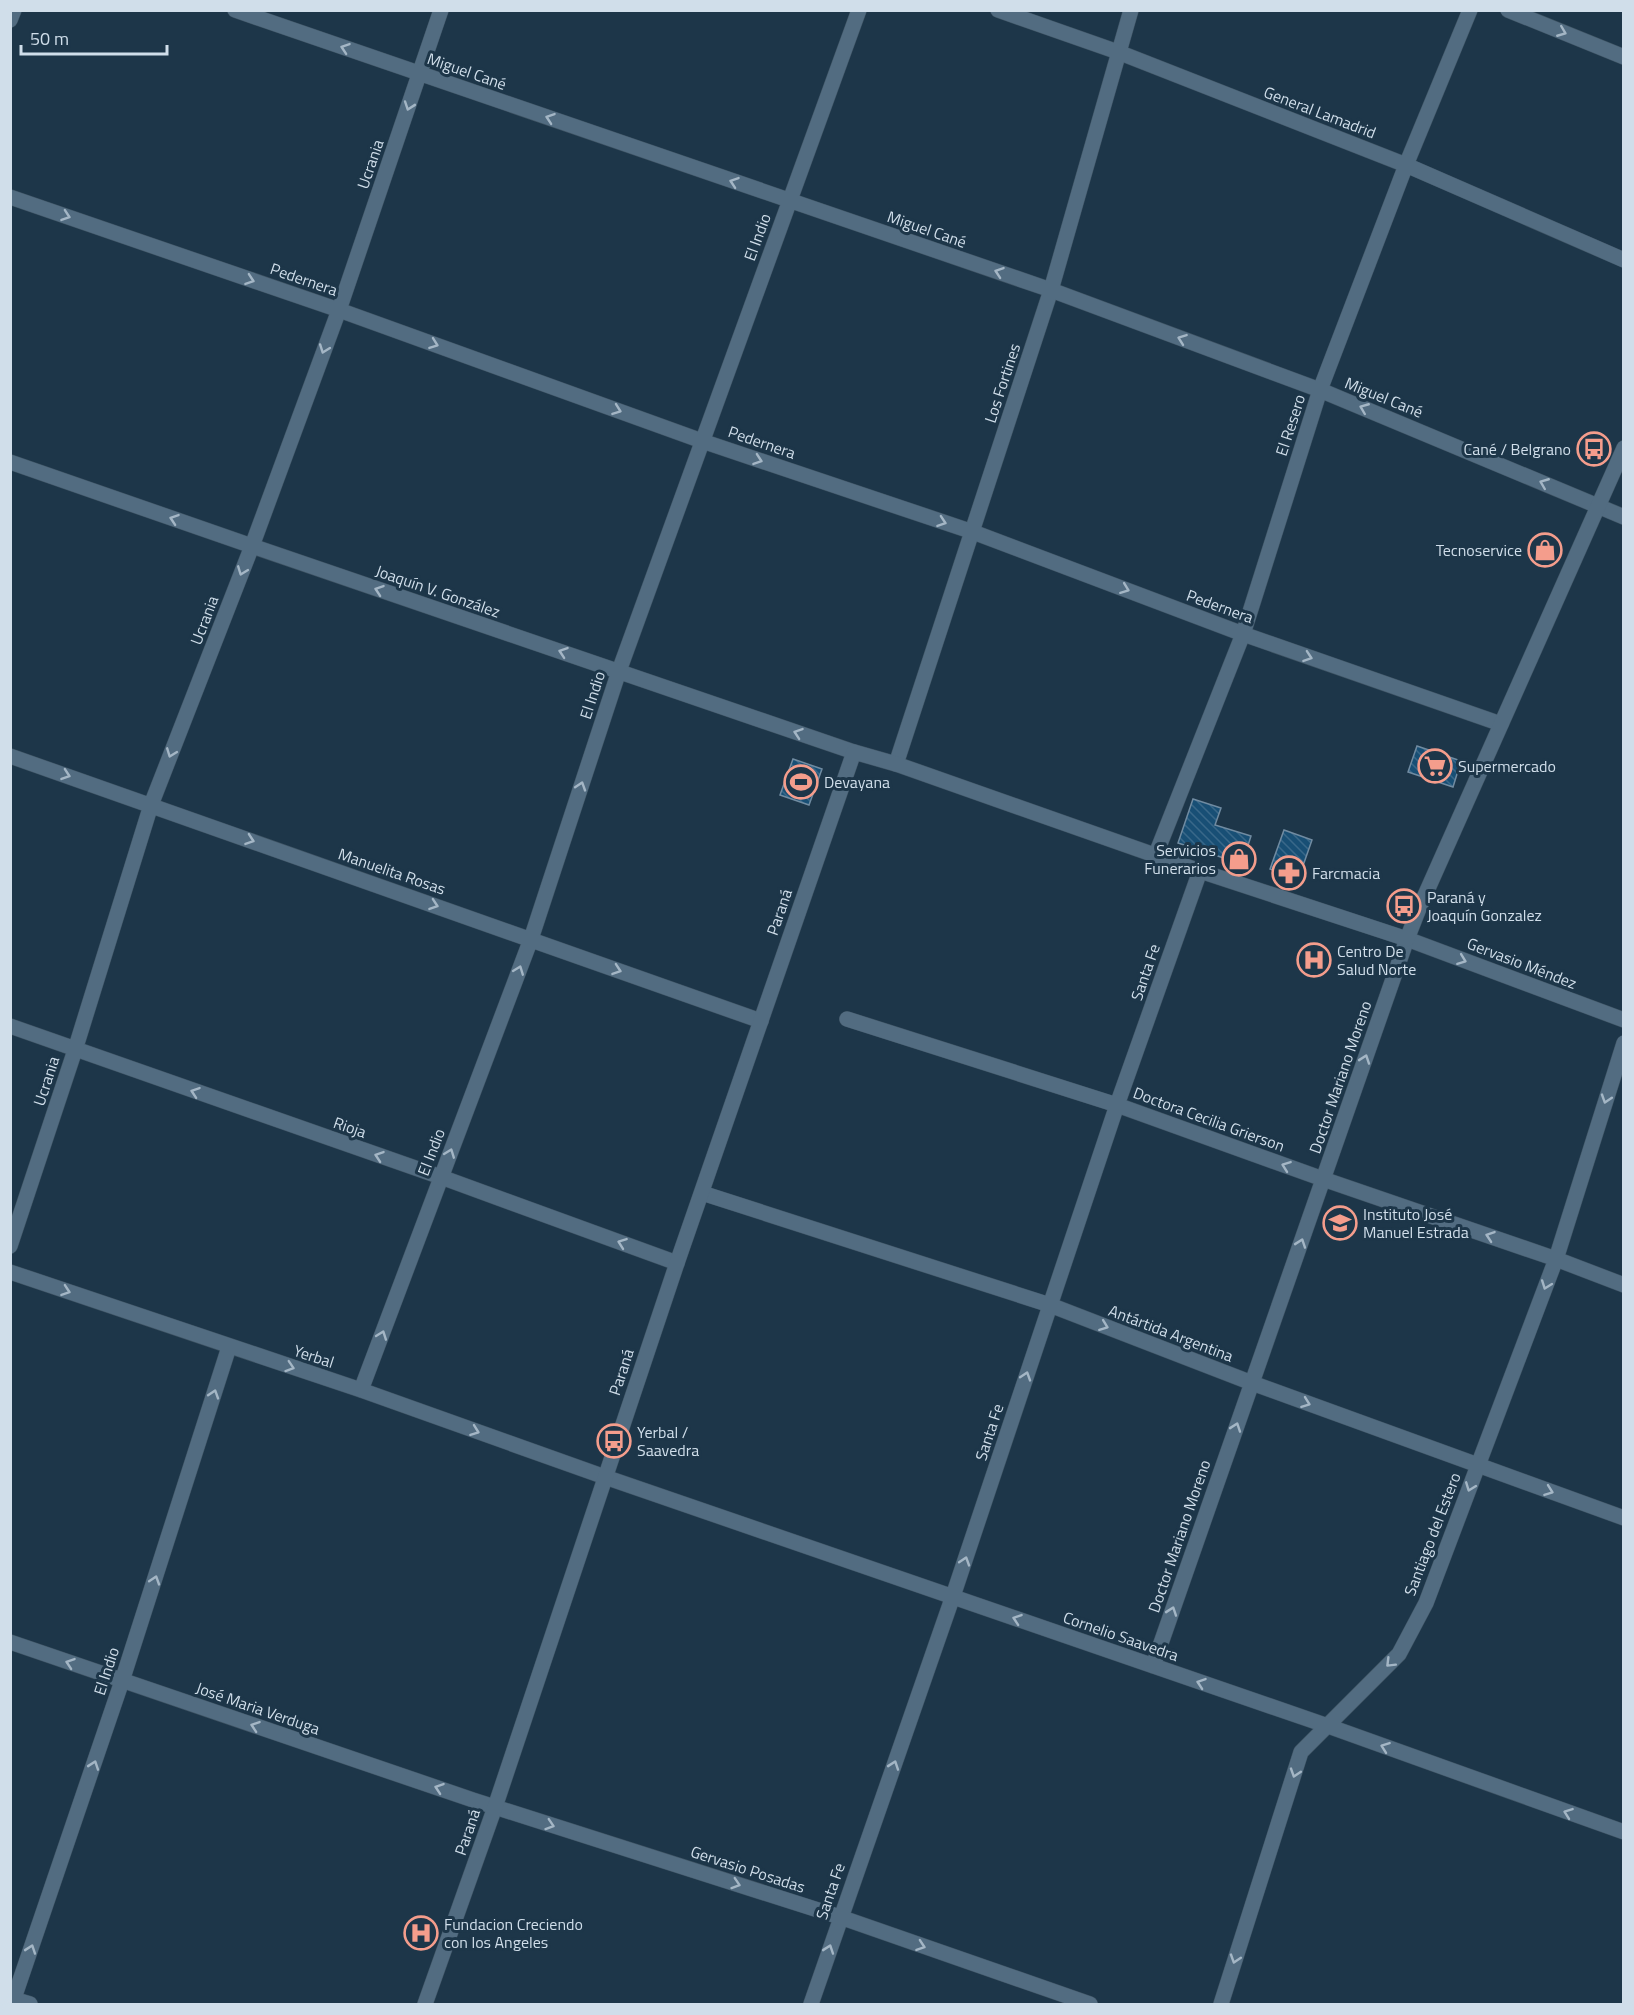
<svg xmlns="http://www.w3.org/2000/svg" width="1634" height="2015" font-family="'Titillium Web',sans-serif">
<defs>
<pattern id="building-back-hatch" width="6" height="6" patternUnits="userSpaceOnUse" patternTransform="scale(1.5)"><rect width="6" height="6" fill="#184f75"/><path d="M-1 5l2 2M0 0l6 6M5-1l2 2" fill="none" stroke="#396889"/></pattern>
</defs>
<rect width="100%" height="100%" fill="#1d3649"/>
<!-- building -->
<path fill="url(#building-back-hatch)" stroke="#708ba1" stroke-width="1.5" d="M1417,746L1461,761L1453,787L1408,772Z
M793,759L822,769L809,805L780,795Z
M1193,799L1221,808L1215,825L1251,836L1242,864L1178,843Z
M1284,830L1312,840L1298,880L1270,869Z"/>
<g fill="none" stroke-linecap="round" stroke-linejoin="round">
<defs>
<path id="minor" d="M235,10L1051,290L1320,390L1624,517
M998,10L1118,52L1406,165L1624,260
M1508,10L1624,57
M10,20L14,10
M10,197L339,310L702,441L973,532L1243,634L1501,724
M10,462L252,546L854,752
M10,756L761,1021
M896,764L1051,290L1131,10
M1156,854L1243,634L1320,390L1406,165L1470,10
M847,1019L1117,1105L1323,1179L1556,1259L1624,1285
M10,1026L441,1177L677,1263
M702,1193L1050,1305L1252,1383L1624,1518
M10,1246L75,1050L151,805L252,546L339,310L441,10
M10,1272L361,1390L605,1477L1328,1726L1624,1832
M361,1390L531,939L619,671L859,10
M10,1642L473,1800L840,1917L1090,2004
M1153,1666L1407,939L1624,1020
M10,1998L30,2004
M12,2004L122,1681L229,1347
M811,2004L953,1596L1117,1105L1200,871
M1221,2004L1301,1752L1399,1654L1426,1603L1556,1259L1624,1043"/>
<path id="tertiary" d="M425,2004L495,1807L677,1263L854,752L896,764L1200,871L1407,939L1418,911L1624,448"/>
</defs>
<!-- minor casing -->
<use href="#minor" stroke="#3e5363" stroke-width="16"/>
<!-- tertiary casing -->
<use href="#tertiary" stroke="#3e5363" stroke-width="16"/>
<!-- minor -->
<use href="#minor" stroke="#526c81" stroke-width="15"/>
<!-- tertiary -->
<use href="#tertiary" stroke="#526c81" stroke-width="15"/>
</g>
<!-- one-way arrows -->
<defs><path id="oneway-chevron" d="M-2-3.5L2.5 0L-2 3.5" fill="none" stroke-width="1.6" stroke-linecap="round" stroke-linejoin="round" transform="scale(1.5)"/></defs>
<g stroke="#a4b6c5">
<use href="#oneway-chevron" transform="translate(1562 32) rotate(22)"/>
<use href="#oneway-chevron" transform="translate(345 48) rotate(-161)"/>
<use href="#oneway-chevron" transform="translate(409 106) rotate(109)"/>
<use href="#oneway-chevron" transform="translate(550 118) rotate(-161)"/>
<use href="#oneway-chevron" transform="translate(734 182) rotate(-161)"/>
<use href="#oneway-chevron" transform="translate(66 216) rotate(19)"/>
<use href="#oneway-chevron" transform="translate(999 272) rotate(-161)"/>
<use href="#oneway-chevron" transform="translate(250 280) rotate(19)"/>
<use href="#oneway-chevron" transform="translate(1182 339) rotate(-160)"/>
<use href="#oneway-chevron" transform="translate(434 344) rotate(20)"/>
<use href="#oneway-chevron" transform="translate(324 349) rotate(110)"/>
<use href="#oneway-chevron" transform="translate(1364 408) rotate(-158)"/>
<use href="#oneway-chevron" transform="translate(617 410) rotate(20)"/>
<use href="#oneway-chevron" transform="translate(758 460) rotate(19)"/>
<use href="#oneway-chevron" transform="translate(1544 483) rotate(-158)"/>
<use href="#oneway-chevron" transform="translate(174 519) rotate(-161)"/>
<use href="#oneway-chevron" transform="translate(942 522) rotate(19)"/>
<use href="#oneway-chevron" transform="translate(242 571) rotate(111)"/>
<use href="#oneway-chevron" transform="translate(1125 589) rotate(21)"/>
<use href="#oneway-chevron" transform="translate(379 590) rotate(-161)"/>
<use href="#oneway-chevron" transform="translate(563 652) rotate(-161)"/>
<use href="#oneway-chevron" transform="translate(1308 657) rotate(19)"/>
<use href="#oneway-chevron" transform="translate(798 733) rotate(-161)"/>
<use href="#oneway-chevron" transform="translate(171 753) rotate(111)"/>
<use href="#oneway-chevron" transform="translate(66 775) rotate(19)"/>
<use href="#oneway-chevron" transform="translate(581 786) rotate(-72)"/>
<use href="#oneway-chevron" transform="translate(250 840) rotate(19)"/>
<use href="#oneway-chevron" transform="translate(434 905) rotate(19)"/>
<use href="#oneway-chevron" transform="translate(1462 960) rotate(21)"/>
<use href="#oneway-chevron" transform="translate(519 970) rotate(-69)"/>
<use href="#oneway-chevron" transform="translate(617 970) rotate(19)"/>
<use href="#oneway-chevron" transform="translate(1365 1059) rotate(-71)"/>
<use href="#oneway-chevron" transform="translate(195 1092) rotate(-161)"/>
<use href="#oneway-chevron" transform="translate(1606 1099) rotate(108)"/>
<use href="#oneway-chevron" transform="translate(450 1153) rotate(-69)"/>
<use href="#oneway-chevron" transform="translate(379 1156) rotate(-161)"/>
<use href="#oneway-chevron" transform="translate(1286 1166) rotate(-160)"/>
<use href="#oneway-chevron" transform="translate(1490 1236) rotate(-161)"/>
<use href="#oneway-chevron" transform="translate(622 1243) rotate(-160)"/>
<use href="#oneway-chevron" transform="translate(1301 1243) rotate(-71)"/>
<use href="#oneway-chevron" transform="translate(1546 1285) rotate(110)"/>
<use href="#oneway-chevron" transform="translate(66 1291) rotate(19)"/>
<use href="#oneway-chevron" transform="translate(1104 1326) rotate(21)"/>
<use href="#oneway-chevron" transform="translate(382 1335) rotate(-70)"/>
<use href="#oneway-chevron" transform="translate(290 1367) rotate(18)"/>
<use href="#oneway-chevron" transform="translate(1026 1376) rotate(-72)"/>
<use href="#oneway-chevron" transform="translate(214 1394) rotate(-72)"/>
<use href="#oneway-chevron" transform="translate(1306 1403) rotate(20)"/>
<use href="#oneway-chevron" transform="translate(1236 1427) rotate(-71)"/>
<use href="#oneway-chevron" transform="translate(475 1431) rotate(20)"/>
<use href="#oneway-chevron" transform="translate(1470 1487) rotate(111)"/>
<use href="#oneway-chevron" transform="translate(1549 1491) rotate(20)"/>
<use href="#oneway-chevron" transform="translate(965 1561) rotate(-72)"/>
<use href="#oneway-chevron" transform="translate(155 1580) rotate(-72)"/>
<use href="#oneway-chevron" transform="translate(1172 1611) rotate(-71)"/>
<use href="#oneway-chevron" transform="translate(1017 1619) rotate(-161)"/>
<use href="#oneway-chevron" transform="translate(70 1663) rotate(-161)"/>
<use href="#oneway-chevron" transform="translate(1390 1663) rotate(135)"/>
<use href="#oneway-chevron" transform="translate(1201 1683) rotate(-161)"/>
<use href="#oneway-chevron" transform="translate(255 1726) rotate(-161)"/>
<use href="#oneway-chevron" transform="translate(1385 1747) rotate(-160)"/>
<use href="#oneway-chevron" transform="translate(94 1765) rotate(-71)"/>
<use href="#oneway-chevron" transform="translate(894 1765) rotate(-71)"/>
<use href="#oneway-chevron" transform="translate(1295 1773) rotate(108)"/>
<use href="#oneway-chevron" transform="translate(439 1788) rotate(-161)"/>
<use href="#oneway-chevron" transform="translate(1568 1813) rotate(-160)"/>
<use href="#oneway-chevron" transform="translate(550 1825) rotate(18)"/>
<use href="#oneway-chevron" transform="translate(736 1884) rotate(18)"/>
<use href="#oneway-chevron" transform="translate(921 1946) rotate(19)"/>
<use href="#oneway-chevron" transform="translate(31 1949) rotate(-71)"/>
<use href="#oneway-chevron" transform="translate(829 1949) rotate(-71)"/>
<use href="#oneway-chevron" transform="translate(1235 1959) rotate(108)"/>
</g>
<!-- icons -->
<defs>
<symbol id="bus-ring" viewBox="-11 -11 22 22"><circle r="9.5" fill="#1d3649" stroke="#f49d8c" stroke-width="1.5"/><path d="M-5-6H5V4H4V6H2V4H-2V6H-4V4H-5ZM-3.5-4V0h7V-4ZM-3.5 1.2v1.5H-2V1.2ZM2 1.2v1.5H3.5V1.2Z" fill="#f49d8c"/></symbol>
<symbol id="shop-ring" viewBox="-11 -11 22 22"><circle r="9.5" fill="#1d3649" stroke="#f49d8c" stroke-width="1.5"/><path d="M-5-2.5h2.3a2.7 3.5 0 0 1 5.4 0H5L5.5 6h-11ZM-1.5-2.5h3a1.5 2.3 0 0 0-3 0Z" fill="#f49d8c"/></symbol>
<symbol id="supermarket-ring" viewBox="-11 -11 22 22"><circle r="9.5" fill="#1d3649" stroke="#f49d8c" stroke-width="1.5"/><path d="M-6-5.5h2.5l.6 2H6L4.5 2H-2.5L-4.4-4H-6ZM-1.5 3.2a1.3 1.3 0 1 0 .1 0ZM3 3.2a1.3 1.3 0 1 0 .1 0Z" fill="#f49d8c"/></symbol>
<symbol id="stadium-ring" viewBox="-11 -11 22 22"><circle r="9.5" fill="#1d3649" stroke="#f49d8c" stroke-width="1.5"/><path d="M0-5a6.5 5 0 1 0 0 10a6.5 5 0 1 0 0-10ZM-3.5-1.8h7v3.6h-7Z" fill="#f49d8c"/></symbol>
<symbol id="pharmacy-ring" viewBox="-11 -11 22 22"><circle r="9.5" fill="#1d3649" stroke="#f49d8c" stroke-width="1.5"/><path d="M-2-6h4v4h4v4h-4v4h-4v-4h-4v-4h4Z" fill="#f49d8c"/></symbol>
<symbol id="hospital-ring" viewBox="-11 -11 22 22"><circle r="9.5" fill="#1d3649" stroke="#f49d8c" stroke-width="1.5"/><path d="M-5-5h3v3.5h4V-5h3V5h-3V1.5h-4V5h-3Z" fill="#f49d8c"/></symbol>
<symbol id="school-ring" viewBox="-11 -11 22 22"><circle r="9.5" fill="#1d3649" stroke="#f49d8c" stroke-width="1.5"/><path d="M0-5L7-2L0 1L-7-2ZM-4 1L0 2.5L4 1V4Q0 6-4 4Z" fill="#f49d8c"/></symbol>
</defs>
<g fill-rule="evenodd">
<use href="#bus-ring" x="1575" y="430" width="38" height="38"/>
<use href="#shop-ring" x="1526" y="531" width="38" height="38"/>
<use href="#supermarket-ring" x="1416" y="747" width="38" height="38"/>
<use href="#stadium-ring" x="782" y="763" width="38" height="38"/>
<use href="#shop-ring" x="1220" y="840" width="38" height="38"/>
<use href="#pharmacy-ring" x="1270" y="854" width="38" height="38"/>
<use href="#bus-ring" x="1385" y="887" width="38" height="38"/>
<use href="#hospital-ring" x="1295" y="941" width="38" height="38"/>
<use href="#school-ring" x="1321" y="1204" width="38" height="38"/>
<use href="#bus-ring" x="595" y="1422" width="38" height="38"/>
<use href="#hospital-ring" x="402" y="1914" width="38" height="38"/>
</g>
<g text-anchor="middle" stroke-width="6" stroke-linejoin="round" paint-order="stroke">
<!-- street labels -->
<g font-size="16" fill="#d0deea" stroke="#1d3649">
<text transform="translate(467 71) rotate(19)" y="6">Miguel Cané</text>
<text transform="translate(1320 112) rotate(21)" y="6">General Lamadrid</text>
<text transform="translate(370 164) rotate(-71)" y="6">Ucrania</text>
<text transform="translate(927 229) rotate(19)" y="6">Miguel Cané</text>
<text transform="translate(757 237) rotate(-70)" y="6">El Indio</text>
<text transform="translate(304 279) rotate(19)" y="6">Pedernera</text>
<text transform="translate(1002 383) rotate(-72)" y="6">Los Fortines</text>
<text transform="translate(1384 397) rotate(22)" y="6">Miguel Cané</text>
<text transform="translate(1290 425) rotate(-72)" y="6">El Resero</text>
<text transform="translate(762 442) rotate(19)" y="6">Pedernera</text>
<text transform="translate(438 591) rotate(19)" y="6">Joaquín V. González</text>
<text transform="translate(1220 606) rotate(20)" y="6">Pedernera</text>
<text transform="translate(204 620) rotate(-69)" y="6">Ucrania</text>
<text transform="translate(592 695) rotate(-72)" y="6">El Indio</text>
<text transform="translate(392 871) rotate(19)" y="6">Manuelita Rosas</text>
<text transform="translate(779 912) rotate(-71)" y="6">Paraná</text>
<text transform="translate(1522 963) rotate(21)" y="6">Gervasio Méndez</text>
<text transform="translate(1145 972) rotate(-71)" y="6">Santa Fe</text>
<text transform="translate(1340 1077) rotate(-71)" y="6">Doctor Mariano Moreno</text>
<text transform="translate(46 1081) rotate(-72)" y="6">Ucrania</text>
<text transform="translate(1209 1119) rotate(20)" y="6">Doctora Cecilia Grierson</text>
<text transform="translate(350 1127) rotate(19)" y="6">Rioja</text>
<text transform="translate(431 1152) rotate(-69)" y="6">El Indio</text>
<text transform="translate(1171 1333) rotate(21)" y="6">Antártida Argentina</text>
<text transform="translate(314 1356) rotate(18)" y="6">Yerbal</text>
<text transform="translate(621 1372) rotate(-72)" y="6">Paraná</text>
<text transform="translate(989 1432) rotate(-72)" y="6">Santa Fe</text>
<text transform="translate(1432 1534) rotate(-69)" y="6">Santiago del Estero</text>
<text transform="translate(1179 1536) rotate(-71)" y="6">Doctor Mariano Moreno</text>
<text transform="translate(1121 1636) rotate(19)" y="6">Cornelio Saavedra</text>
<text transform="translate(106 1671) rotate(-72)" y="6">El Indio</text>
<text transform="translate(258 1708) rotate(19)" y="6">José Maria Verduga</text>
<text transform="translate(467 1832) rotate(-71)" y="6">Paraná</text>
<text transform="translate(748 1869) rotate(18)" y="6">Gervasio Posadas</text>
<text transform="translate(830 1891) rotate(-71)" y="6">Santa Fe</text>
</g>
<!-- poi labels -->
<g font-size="16" fill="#d0deea" stroke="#1d3649" text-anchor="start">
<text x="1571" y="455" text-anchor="end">Cané / Belgrano</text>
<text x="1522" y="556" text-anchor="end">Tecnoservice</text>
<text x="1458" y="772">Supermercado</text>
<text x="824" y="788">Devayana</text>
<text x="1216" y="856" text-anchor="end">Servicios<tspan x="1216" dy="18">Funerarios</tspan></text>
<text x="1312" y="879">Farcmacia</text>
<text x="1427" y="903">Paraná y<tspan x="1427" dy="18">Joaquín Gonzalez</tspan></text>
<text x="1337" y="957">Centro De<tspan x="1337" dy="18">Salud Norte</tspan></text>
<text x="1363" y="1220">Instituto José<tspan x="1363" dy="18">Manuel Estrada</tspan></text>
<text x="637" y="1438">Yerbal /<tspan x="637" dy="18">Saavedra</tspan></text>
<text x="444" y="1930">Fundacion Creciendo<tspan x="444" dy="18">con los Angeles</tspan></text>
</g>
</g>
<!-- border -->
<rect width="1634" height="2015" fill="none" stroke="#d0deea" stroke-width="24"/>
<!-- scale -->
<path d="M21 45v9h146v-9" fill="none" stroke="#d0deea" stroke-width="3"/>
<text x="30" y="45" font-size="18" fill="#d0deea" stroke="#1d3649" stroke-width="4.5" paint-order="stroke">50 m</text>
</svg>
